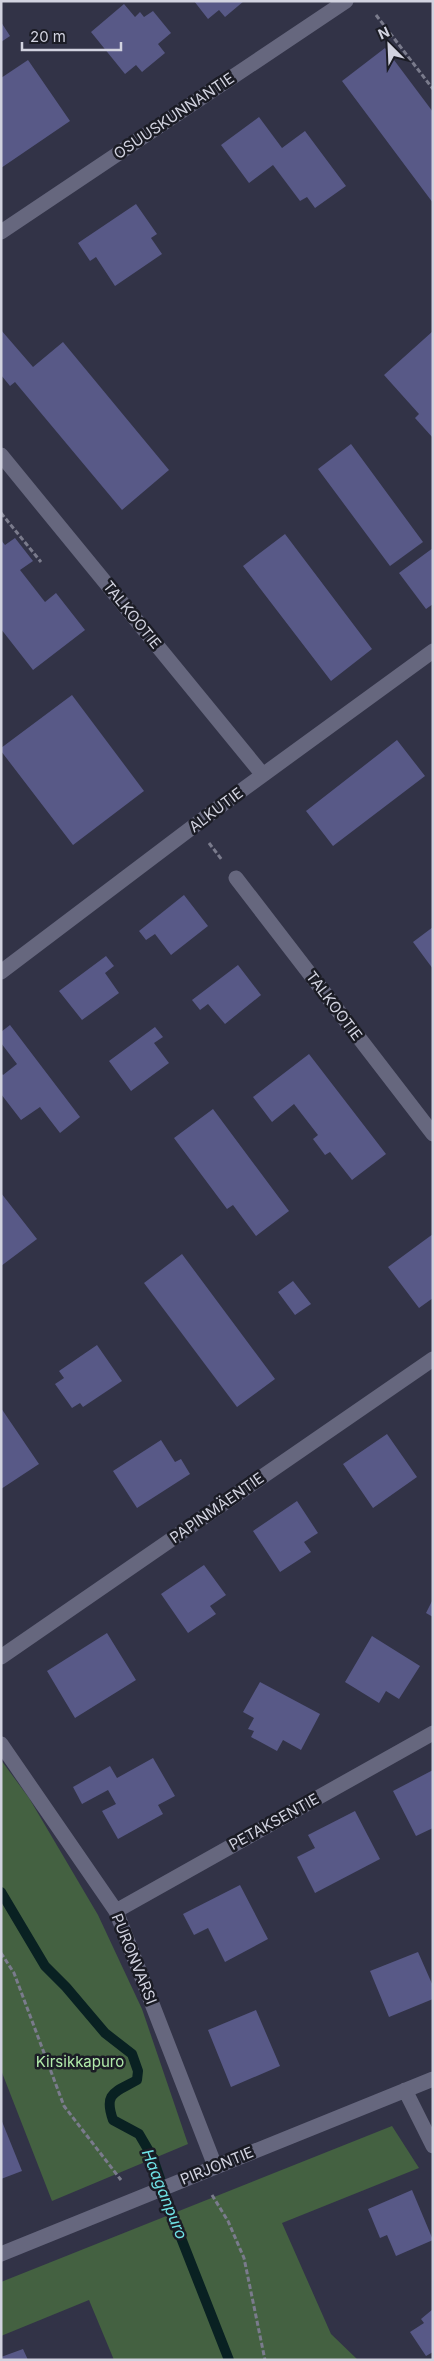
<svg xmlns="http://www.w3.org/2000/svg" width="434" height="2361" font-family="Inter,sans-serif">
<rect width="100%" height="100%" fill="#323347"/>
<!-- green -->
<path fill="#446141" d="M1,1760L29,1798L98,1915L142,2009L188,2144L52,2201L1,2070Z
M392,2126L419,2168L282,2223L331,2334L358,2360H114L89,2300L1,2336V2282Z"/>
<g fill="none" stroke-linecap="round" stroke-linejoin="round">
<!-- stream -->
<path stroke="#092122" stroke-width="10" d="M1,1892L45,1966L66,1987L105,2033L132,2054L138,2071L137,2080C116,2092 103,2092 113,2120L139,2134L153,2158L174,2220L229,2360"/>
</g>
<!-- building -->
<path fill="#585987" d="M194,1H244L225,17L219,10L208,19Z
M124,4L135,17L140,12L144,17L153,11L171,33L158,44L165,53L142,72L136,65L125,74L91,32Z
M1,22L10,36L1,42Z
M385,48L433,112V203L342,81Z
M28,60L70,121L1,168V78Z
M259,117L282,148L305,131L346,186L315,208L307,197L300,201L273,165L249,183L221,145Z
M136,204L157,234L151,238L162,254L115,286L96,257L90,261L78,243Z
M1,330L33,367L63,342L169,470L122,510L15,382L10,386L1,375Z
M433,331V438L415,418L419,414L384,375Z
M351,444L423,542L390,566L318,469Z
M285,534L372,649L331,681L243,566Z
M15,538L33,561L20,570L45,602L56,593L85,630L33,670L1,629V540L5,545Z
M433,548V604L426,609L399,573Z
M72,695L144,791L73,845L1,751V748Z
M397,740L425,776L333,846L306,811Z
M184,895L208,926L171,955L155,934L146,940L139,931Z
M433,927V969L413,942Z
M106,956L114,966L105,973L119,993L82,1020L59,991Z
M238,965L261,995L225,1024L208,1004L200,1010L192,1000Z
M10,1025L80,1117L60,1133L40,1107L21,1120L1,1094V1073L3,1075L17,1064L1,1043V1032Z
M155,1027L163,1037L154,1043L169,1063L131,1091L109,1061Z
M309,1054L386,1154L352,1180L330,1152L325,1155L313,1139L318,1135L294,1104L272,1122L253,1097Z
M213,1109L289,1211L256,1236L233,1205L227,1209L174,1138Z
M1,1193L37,1239L1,1266Z
M433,1234V1298L419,1308L388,1267Z
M182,1254L275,1379L237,1407L144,1283Z
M293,1281L311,1304L295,1315L278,1292Z
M97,1345L122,1381L83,1407L80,1403L72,1408L55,1384L64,1378L59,1371Z
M1,1408L39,1464L1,1489Z
M387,1434L417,1477L373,1508L343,1464Z
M161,1440L175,1462L181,1459L190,1474L137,1508L113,1471Z
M297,1501L318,1533L304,1542L311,1552L280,1572L253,1531Z
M204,1565L226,1595L210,1606L216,1614L188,1633L161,1594Z
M433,1599V1617L426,1613Z
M107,1633L136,1680L75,1718L47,1671Z
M372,1636L420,1666L399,1699L386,1691L379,1703L345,1682Z
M260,1682L320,1714L301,1750L283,1740L277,1751L251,1737L254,1731L248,1729L254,1718L243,1712Z
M153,1758L175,1796L158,1805L163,1814L118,1839L102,1811L116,1804L108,1790L82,1804L73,1787L110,1766L117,1778Z
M433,1770V1828L416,1836L393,1791Z
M355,1811L380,1859L315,1893L297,1857L315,1848L308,1835Z
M240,1885L268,1939L225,1962L208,1928L194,1935L183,1914Z
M418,1952L433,1986V1999L389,2017L370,1971Z
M256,2010L280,2066L231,2087L208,2030Z
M1,2119L22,2171L1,2179Z
M412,2190L433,2240L396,2256L387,2235L380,2238L368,2209Z
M433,2309V2352L426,2356L410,2332L424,2323L421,2319Z
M23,2349L28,2360H1V2357Z"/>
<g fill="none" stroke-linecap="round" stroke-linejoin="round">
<!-- path -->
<path stroke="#7a7b8c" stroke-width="3" stroke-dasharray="5 2.5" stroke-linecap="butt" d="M376,15L433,89
M1,513L41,562
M209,843L222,860
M1,1953L14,1973L64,2106L121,2180
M212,2195L228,2221L244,2258L265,2360"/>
<!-- minor -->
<path stroke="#66677e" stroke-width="15" d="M1,232L346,1
M1,455L263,775
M236,878L433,1134
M1,972L223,804L433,651
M1,1657L433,1359
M1,1744L116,1911L215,2166
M116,1911L433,1733
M405,2090L433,2146
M1,2254L433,2079"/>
</g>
<g text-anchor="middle" stroke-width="5" stroke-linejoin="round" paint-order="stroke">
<!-- street labels -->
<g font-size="15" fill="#d2d3e0" stroke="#1b1c25">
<text transform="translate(174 116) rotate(-34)" y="5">OSUUSKUNNANTIE</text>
<text transform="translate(132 615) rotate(51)" y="5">TALKOOTIE</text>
<text transform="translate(216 810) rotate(-37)" y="5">ALKUTIE</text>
<text transform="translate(334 1006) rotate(53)" y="5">TALKOOTIE</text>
<text transform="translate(217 1508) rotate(-35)" y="5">PAPINMÄENTIE</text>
<text transform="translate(274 1822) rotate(-29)" y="5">PETAKSENTIE</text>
<text transform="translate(134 1959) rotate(68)" y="5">PURONVARSI</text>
<text transform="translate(217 2166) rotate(-22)" y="5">PIRJONTIE</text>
</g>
<!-- park labels -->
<g font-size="15" fill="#b2ebab" stroke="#1b1c25">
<text x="80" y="2067">Kirsikkapuro</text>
</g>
<!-- water labels -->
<g font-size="16" font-style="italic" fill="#6fe2e6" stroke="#1b1c25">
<text transform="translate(165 2194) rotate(68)" y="6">Haaganpuro</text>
</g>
</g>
<!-- border -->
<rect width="434" height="2361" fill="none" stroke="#d2d3e0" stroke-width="5"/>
<!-- north arrow -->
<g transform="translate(389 45) rotate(336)" stroke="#1b1c25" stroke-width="4" paint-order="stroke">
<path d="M0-4L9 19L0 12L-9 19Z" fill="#d2d3e0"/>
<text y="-8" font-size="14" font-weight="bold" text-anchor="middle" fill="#d2d3e0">N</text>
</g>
<!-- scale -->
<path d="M22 42v8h99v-8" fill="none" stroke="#d2d3e0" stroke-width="2.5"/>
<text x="30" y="42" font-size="15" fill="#d2d3e0" stroke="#1b1c25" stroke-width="4" paint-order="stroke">20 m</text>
</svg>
